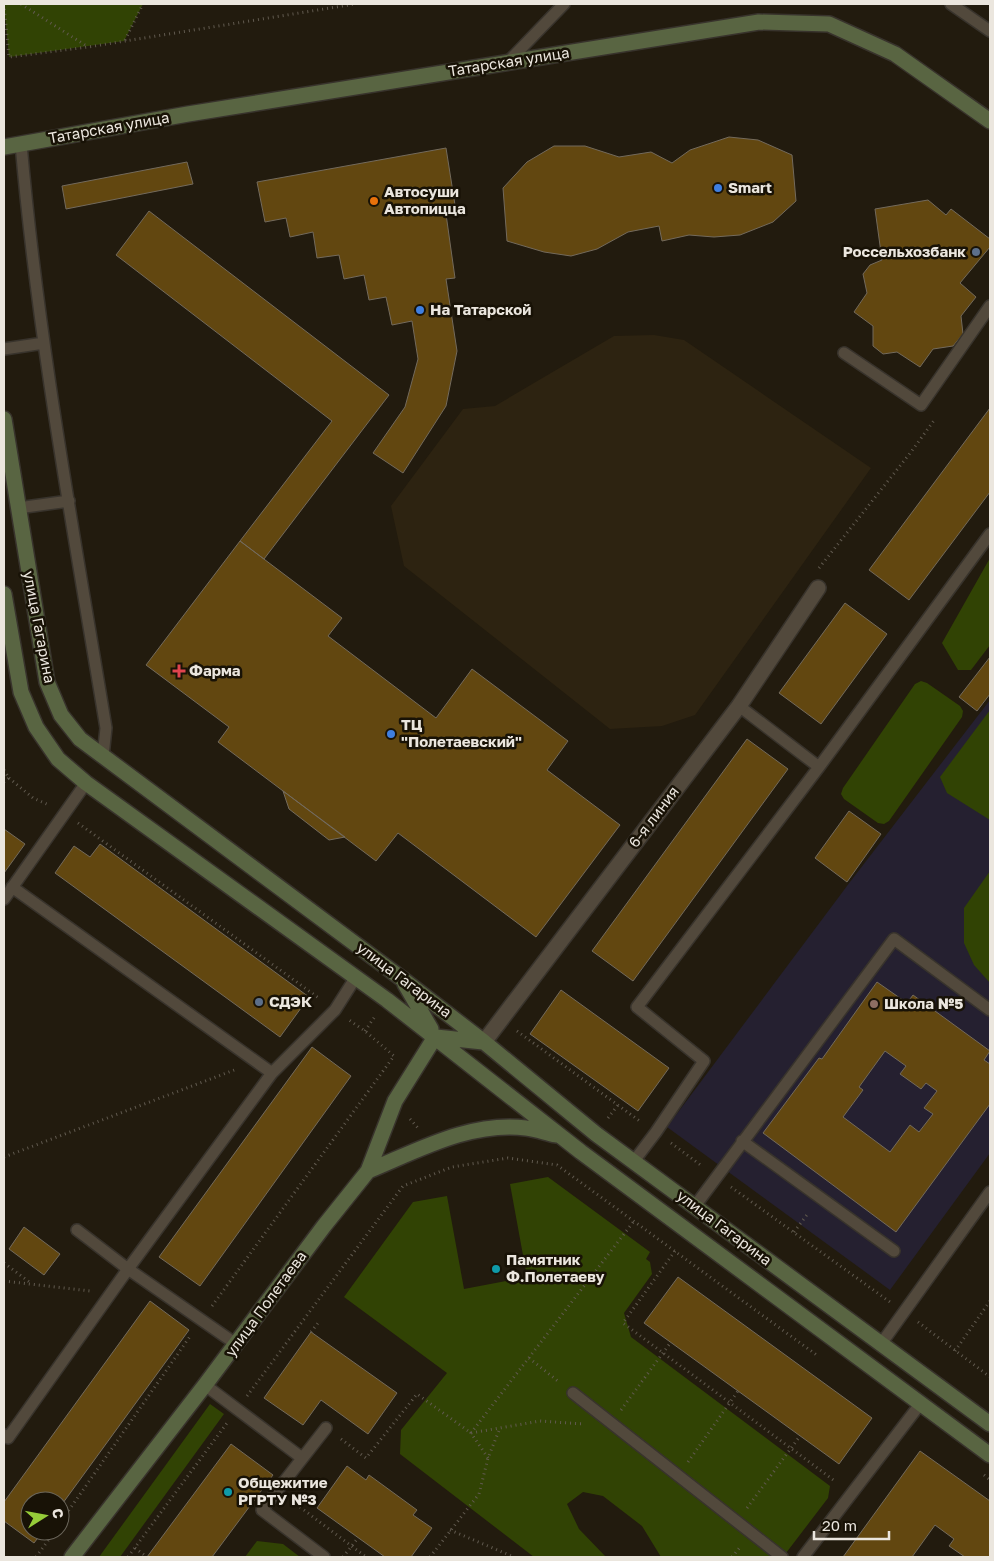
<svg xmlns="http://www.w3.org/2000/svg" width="994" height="1561" font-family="'Golos Text',sans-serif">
<rect width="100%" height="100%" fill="#221b0e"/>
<!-- built -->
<path fill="#2d2311" d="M654,335L684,340L871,468L695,715L662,726L610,729L404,566L391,506L463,409L495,406L614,336Z"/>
<!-- education -->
<path fill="#252030" d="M990,700V1153L890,1290L667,1127L850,882Z"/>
<!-- green -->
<path fill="#314304" d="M4,4H143L124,41L9,57Z
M990,558V645L971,670H958L942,643Z
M921,681L927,683L960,706L963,711L962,717L889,821L884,824L878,823L844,799L841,794L843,788L915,684Z
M990,710V820L947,793L940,777Z
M990,871V983L974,965L964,943V908Z
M548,1177L650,1252L646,1259L650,1262L652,1274L624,1313L631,1337L830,1486L828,1498L783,1557H661L642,1526L603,1496L583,1492L567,1504L579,1529L606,1557H534L400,1454L401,1430L447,1373L344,1297L413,1202L447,1196L464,1289L527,1277L510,1184Z
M210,1404L224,1414L120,1557H99Z
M257,1541L283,1544L300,1557H245Z"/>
<!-- building -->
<path fill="#624710" stroke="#736a5c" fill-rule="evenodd" d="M729,137L758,140L792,155L796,201L773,222L740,235L714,237L689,235L662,241L659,226L628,232L597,249L571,256L544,252L507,241L503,188L527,162L554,146H585L619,157L651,152L672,163L690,150Z
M446,148L455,205L445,207L455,278L446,279L457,351L446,406L403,473L373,453L405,407L418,359L412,321L392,325L386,297L369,300L364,275L344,279L339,255L317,258L313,232L290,237L286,218L265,222L257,182Z
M187,162L193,184L66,209L62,186Z
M928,200L946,215L951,209L990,239V247L960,283L976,297L961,316L963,334L953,346L933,349L920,367L897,352L883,354L873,346V326L854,312L867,293L863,274L870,265L882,260L875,209Z
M149,211L389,395L264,559L240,541L332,421L116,255Z
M990,408V492L909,600L869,570Z
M240,541L342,618L328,636L436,718L472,669L568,741L547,770L620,825L536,937L398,833L376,861L218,742L229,727L146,665Z
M845,603L887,634L821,724L779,693Z
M990,657V694L977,711L959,697Z
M747,739L788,769L633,981L592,951Z
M283,791L345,837L329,840L289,809Z
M849,811L881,834L847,882L815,858Z
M4,829L25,844L4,873Z
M100,844L309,997L280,1037L55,873L74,846L90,857Z
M877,982L907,1003L913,995L990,1051L984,1060L990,1064V1104L896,1232L763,1133L819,1058L822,1059ZM885,1051L906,1066L900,1074L921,1089L926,1083L937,1091L924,1108L933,1114L919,1132L910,1125L890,1152L843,1117L863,1090L859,1087Z
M561,990L669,1068L638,1111L530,1034Z
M312,1047L351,1076L200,1286L159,1257Z
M24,1227L60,1254L44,1275L9,1249Z
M678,1277L872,1418L839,1464L644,1323Z
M150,1301L189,1330L60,1507V1501H30V1531H43L34,1543L4,1521V1502Z
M311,1332L397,1393L368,1434L321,1400L303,1425L264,1398Z
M231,1444L273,1475L212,1557H147Z
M920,1451L990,1501V1557H965L949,1546L954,1539L935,1525L912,1557H843Z
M347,1466L366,1480L369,1475L417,1510L413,1515L432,1528L411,1557H385L317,1508Z"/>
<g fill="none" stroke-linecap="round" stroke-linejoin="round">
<defs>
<path id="lane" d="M951,4L990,31
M508,62L564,4
M21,144C38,340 74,534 106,728L103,756
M4,349L44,343
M844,353L921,405L990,306
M18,508L69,501
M739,706L819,767
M12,887L272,1073
M4,899L86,783
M742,1141L894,1251
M634,1161L656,1132L704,1061L637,1007L819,767L990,534
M695,1206L894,939L990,1010
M236,1344L128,1269L272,1073L335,1010L356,977
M881,1344L990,1192
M205,1385L302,1458
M573,1393L782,1557
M4,1435L8,1438L128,1269L77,1230
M324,1557L262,1510L326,1428
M803,1557L921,1403"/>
<path id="street" d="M484,1042L739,706L818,588"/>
<path id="secondary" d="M4,147L188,114L759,22L829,24L895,54L990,121
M4,419L47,682L61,715L80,739L401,978L484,1042L596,1134L990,1424
M4,594L21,692L36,727L58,759L86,783L387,1000L581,1152L990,1455
M405,984L431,1029
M436,1037L483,1042
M368,1171C417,1151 470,1121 526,1128C536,1129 546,1133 556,1135
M72,1557L205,1385L324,1226L368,1171L395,1101L435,1037"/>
</defs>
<!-- lane casing -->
<use href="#lane" stroke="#38332c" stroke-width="14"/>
<!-- street casing -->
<use href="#street" stroke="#38332c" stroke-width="18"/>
<!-- secondary casing -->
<use href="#secondary" stroke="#38332c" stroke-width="18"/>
<!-- path -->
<path stroke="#615a4f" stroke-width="3" stroke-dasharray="1 4" stroke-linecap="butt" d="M4,4L9,57L88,47L355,4
M21,4L88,47
M125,40L143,4
M819,568L911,452L935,419
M4,770L9,778L4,782
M9,778L33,798L49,805
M78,823L320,999
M365,1031L376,1015
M517,1031L641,1122
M608,1118L618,1105
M410,1119L419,1129
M671,1143L702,1166
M4,1157L237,1069
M731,1187L890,1302
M794,1232L809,1212
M675,1251L623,1323L836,1482
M4,1263L32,1284
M4,1281L90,1291
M212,1306L394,1056L365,1031L349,1020
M918,1322L990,1377
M311,1332L318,1323
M955,1351L990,1301
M529,1358L559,1382
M247,1396L403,1186L452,1167L508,1158L557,1165L818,1356
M621,1410L671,1342
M341,1439L366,1458L417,1394L471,1433L540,1421L583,1424
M488,1458L471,1433L634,1221
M688,1462L738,1391
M984,1475L990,1480
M292,1501L366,1557
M747,1508L800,1436
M60,1523L191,1335
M450,1530L514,1557
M135,1548L147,1557
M36,1557L55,1531
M128,1557L227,1423
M343,1557L358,1538
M430,1557L479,1494L488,1458L500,1428
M732,1557L741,1546"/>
<!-- lane -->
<use href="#lane" stroke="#52493c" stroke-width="11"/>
<!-- street -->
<use href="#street" stroke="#52493c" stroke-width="15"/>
<!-- secondary -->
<use href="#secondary" stroke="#596542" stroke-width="15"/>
</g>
<!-- markers -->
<g fill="#3f7fe0" stroke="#181206" stroke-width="2">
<circle cx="718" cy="188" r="5"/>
<circle cx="420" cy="310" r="5"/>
<circle cx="391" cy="734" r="5"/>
</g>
<circle fill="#e8710a" stroke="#181206" stroke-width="2" cx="374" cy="201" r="5"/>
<g fill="#5c6f8a" stroke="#181206" stroke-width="2">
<circle cx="976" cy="252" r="5"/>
<circle cx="259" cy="1002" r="5"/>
</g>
<path fill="#e0444e" stroke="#181206" stroke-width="2" d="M176.5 663.5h5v5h5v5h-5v5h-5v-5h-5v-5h5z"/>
<circle fill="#8d6e63" stroke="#181206" stroke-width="2" cx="874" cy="1004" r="5"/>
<g fill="#0f9aa8" stroke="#181206" stroke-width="2">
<circle cx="496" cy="1269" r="5"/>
<circle cx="228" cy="1492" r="5"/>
</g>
<g text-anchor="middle" stroke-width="5" stroke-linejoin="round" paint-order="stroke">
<!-- street labels -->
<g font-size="15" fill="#ebe6de" stroke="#181206">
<text transform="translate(509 62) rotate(-9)" y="5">Татарская улица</text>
<text transform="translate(109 128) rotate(-10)" y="5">Татарская улица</text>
<text transform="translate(39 627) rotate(79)" y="5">улица Гагарина</text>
<text transform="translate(654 817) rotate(-53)" y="5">6-я линия</text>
<text transform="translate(404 980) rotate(37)" y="5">улица Гагарина</text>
<text transform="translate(724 1228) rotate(37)" y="5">улица Гагарина</text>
<text transform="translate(266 1304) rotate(-54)" y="5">улица Полетаева</text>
</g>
<!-- poi labels -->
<g font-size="15" font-weight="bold" fill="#ebe6de" stroke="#181206" text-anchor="start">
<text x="728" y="193">Smart</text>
<text x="384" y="197">Автосуши<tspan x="384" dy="17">Автопицца</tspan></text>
<text x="966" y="257" text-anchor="end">Россельхозбанк</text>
<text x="430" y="315">На Татарской</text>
<text x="189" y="676">Фарма</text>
<text x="401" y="730">ТЦ<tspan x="401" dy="17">"Полетаевский"</tspan></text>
<text x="269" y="1007">СДЭК</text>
<text x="884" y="1009">Школа №5</text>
<text x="506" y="1265">Памятник<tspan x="506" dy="17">Ф.Полетаеву</tspan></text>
<text x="238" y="1488">Общежитие<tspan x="238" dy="17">РГРТУ №3</tspan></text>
</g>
</g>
<!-- border -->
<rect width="994" height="1561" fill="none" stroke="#ebe6de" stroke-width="10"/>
<!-- north arrow -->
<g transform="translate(45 1516) rotate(79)"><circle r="24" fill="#181206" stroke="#6c675c"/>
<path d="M0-4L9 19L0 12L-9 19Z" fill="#96cc39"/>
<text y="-8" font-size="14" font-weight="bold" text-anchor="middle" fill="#ebe6de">С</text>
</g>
<!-- scale -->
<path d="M814 1531v8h75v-8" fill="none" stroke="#ebe6de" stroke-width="2.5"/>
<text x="822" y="1531" font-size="15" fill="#ebe6de" stroke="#181206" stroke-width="4" paint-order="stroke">20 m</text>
</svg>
